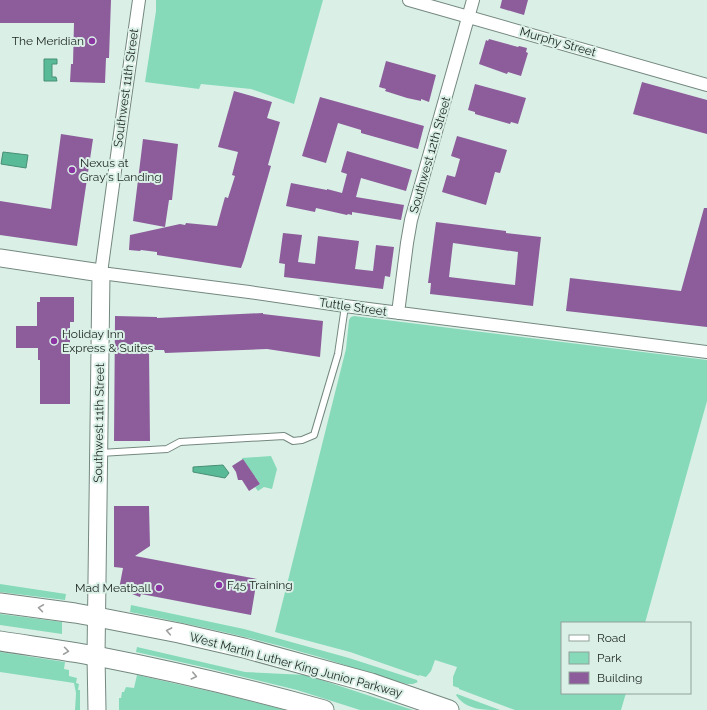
<svg xmlns="http://www.w3.org/2000/svg" width="707" height="710" font-family="Raleway,sans-serif">
<rect width="100%" height="100%" fill="#daf0e7"/>
<!-- green -->
<path fill="#86daba" d="M156,0H323L294,104L251,89L201,84L199,89L145,82L156,11Z
M354,316L707,360V401L645,623H562V693H626L621,710H515L459,689V688L453,686V677L457,667L435,660L431,671L426,677L419,675V676L350,652L275,632L346,349L349,320L351,317Z
M271,456L277,469L272,489L264,487L258,491L255,487L260,484L242,458Z
M0,584L66,594L65,600L0,592Z
M131,605L244,629L349,658L417,680V681L418,682L413,684H407C372,675 339,662 305,653C247,636 189,624 130,612Z
M0,614L62,622V634L0,625Z
M137,647L245,672L306,675L413,710H360L297,690L207,668L136,652Z
M0,652L65,662L64,669L69,670V676L77,678L76,683L79,684L78,690H80V710H75L76,693L74,683L0,672Z
M137,675L226,695L285,710H119V698H121L122,692H124L126,687L134,688Z
M457,694L500,710C483,710 466,710 456,695Z"/>
<!-- water -->
<path fill="#59ba98" stroke="#488f76" d="M44,59H57V64H52V77H56L57,81H44Z
M3,152L28,155L26,168L1,164Z
M223,465L229,473L225,478L193,472V467Z"/>
<!-- building -->
<path fill="#8c5d9a" fill-rule="evenodd" d="M0,0H111L109,58H106L105,83L70,82L71,64H73L74,23H0Z
M502,0H528L524,15L500,8Z
M489,39L518,47L519,46L527,48L526,52L528,53L521,76L508,72L507,74L479,64L486,40L488,41Z
M386,61L436,75L429,102L421,99V101L407,98L385,91L386,89L379,87Z
M642,82L707,100V134L633,114Z
M475,84L526,98L518,124L511,122L510,124L475,114V112L468,110Z
M234,91L272,102L267,118L280,122L268,165L271,166L244,260L241,268L157,255V252L141,250L140,251L129,250L130,235L180,224L185,225L186,223L217,226L225,197L228,198L235,176L232,175L238,152L218,147Z
M320,97L424,126L418,149L361,133V130L338,123L326,163L302,156Z
M61,134L93,139L77,246L0,235V201L51,209Z
M457,136L507,150L500,173L495,172L486,205L442,192L447,175L455,177L460,159L451,156Z
M143,139L178,144L172,200H169L165,227L133,221Z
M347,151L412,170L406,191L361,178L356,197L404,205L401,220L352,212V215L348,214L347,215L316,208L315,212L286,206L291,183L327,190V189L342,193L347,174L341,172Z
M704,208H707V327L566,311L570,278L681,291Z
M436,222L506,231V233L541,237L533,306L430,294L431,283H428ZM453,243L518,252L515,285L449,277Z
M283,233L302,235L298,262L315,264L318,236L359,241L355,269L373,271L376,245L394,247L390,277L385,276L383,289L284,277L285,264L279,263Z
M40,297H74V322H70V404H40V360H38V348H16V326H37V302H40Z
M263,313V314L323,321L320,357L267,349L165,353L164,350H149L150,441H114L115,316L157,317V318Z
M243,459L260,484L249,491L242,480H238L236,472L232,466Z
M114,506H149L150,546L135,556L257,579L251,615L141,594L140,597L119,589L123,568L114,567Z"/>
<g fill="none" stroke-linecap="round" stroke-linejoin="round">
<defs>
<path id="lane" d="M100,453L167,449L180,442L284,436L293,441L302,440L314,435L338,354L345,306"/>
<path id="street" d="M139,0L122,119L101,273L249,292L345,306L707,352
M409,0L707,85
M398,313L407,243L411,220L473,0"/>
<path id="secondary" d="M0,258L101,273L96,656L97,710"/>
<path id="primary" d="M0,603L75,613L97,617L179,633L244,648L371,683L449,710
M0,641C32,646 64,650 96,656C173,671 249,689 324,710"/>
</defs>
<!-- lane casing -->
<use href="#lane" stroke="#74887f" stroke-width="8"/>
<!-- street casing -->
<use href="#street" stroke="#74887f" stroke-width="14"/>
<!-- secondary casing -->
<use href="#secondary" stroke="#74887f" stroke-width="19"/>
<!-- primary casing -->
<use href="#primary" stroke="#74887f" stroke-width="21"/>
<!-- lane -->
<use href="#lane" stroke="#fff" stroke-width="6"/>
<!-- street -->
<use href="#street" stroke="#fff" stroke-width="12"/>
<!-- secondary -->
<use href="#secondary" stroke="#fff" stroke-width="17"/>
<!-- primary -->
<use href="#primary" stroke="#fff" stroke-width="19"/>
</g>
<!-- one-way arrows -->
<defs><path id="oneway-chevron" d="M-2-3.5L2.5 0L-2 3.5" fill="none" stroke-width="1.6" stroke-linecap="round" stroke-linejoin="round"/></defs>
<g stroke="#9c9f9e">
<use href="#oneway-chevron" transform="translate(41 608) rotate(-172)"/>
<use href="#oneway-chevron" transform="translate(169 631) rotate(-169)"/>
<use href="#oneway-chevron" transform="translate(66 651) rotate(8)"/>
<use href="#oneway-chevron" transform="translate(194 676) rotate(13)"/>
</g>
<!-- markers -->
<g fill="#8a35a2" stroke="#daf0e7" stroke-width="1.5">
<circle cx="92" cy="41" r="4"/>
<circle cx="72" cy="170" r="4"/>
<circle cx="54" cy="341" r="4"/>
<circle cx="219" cy="585" r="4"/>
<circle cx="159" cy="588" r="4"/>
</g>
<g text-anchor="middle" stroke-width="4" stroke-linejoin="round" paint-order="stroke">
<!-- poi labels -->
<g font-size="12" fill="#222a27" stroke="#daf0e7" text-anchor="start">
<text x="84" y="45" text-anchor="end">The Meridian</text>
<text x="80" y="167">Nexus at<tspan x="80" dy="14">Gray's Landing</tspan></text>
<text x="62" y="338">Holiday Inn<tspan x="62" dy="14">Express &amp; Suites</tspan></text>
<text x="227" y="589">F45 Training</text>
<text x="151" y="592" text-anchor="end">Mad Meatball</text>
</g>
<!-- street labels -->
<g font-size="12" fill="#222a27" stroke="#daf0e7">
<text transform="translate(558 42) rotate(16)" y="4">Murphy Street</text>
<text transform="translate(126 88) rotate(-82)" y="4">Southwest 11th Street</text>
<text transform="translate(430 155) rotate(-74)" y="4">Southwest 12th Street</text>
<text transform="translate(353 307) rotate(8)" y="4">Tuttle Street</text>
<text transform="translate(99 423) rotate(-89)" y="4">Southwest 11th Street</text>
<text transform="translate(296 665) rotate(15)" y="4">West Martin Luther King Junior Parkway</text>
</g>
</g>
<!-- legend -->
<rect x="561" y="622" width="130" height="72" fill="#daf0e7" stroke="#90a19a"/>
<rect x="569" y="635" width="20" height="6" fill="#ffffff" stroke="#90a19a"/>
<text x="597" y="642" font-size="12" fill="#222a27">Road</text>
<rect x="569" y="652" width="20" height="12" fill="#86daba" stroke="#90a19a"/>
<text x="597" y="662" font-size="12" fill="#222a27">Park</text>
<rect x="569" y="672" width="20" height="12" fill="#8c5d9a" stroke="#90a19a"/>
<text x="597" y="682" font-size="12" fill="#222a27">Building</text>
</svg>
